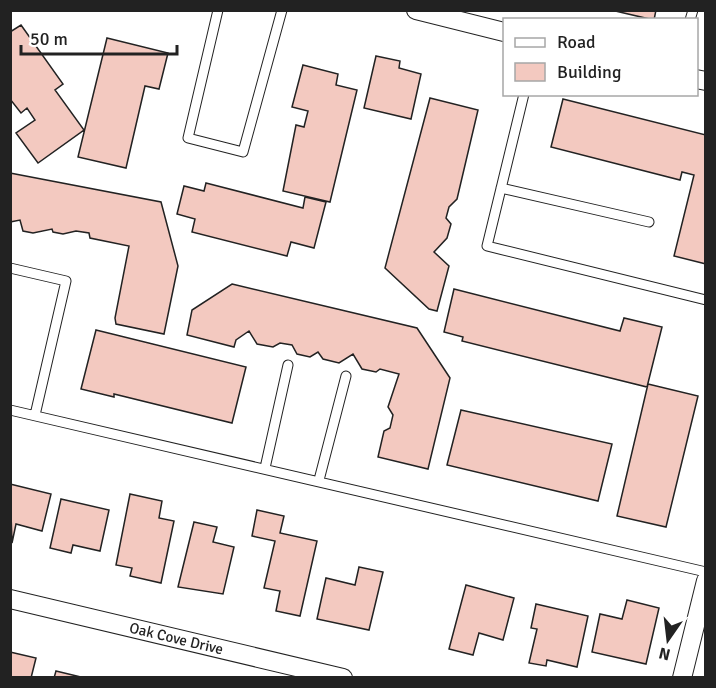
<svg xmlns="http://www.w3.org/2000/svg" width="716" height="688" font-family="Signika,sans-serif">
<rect width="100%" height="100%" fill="#fff"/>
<!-- building -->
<path fill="#f3c9c0" stroke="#222" stroke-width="1.5" d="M611,10H656L654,20Z
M21,25L63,84L55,90L84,130L38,163L16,133L35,120L27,108L21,113L10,99V32Z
M107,38L168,53L159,89L145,86L126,168L78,157Z
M376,56L400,61L399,68L421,74L411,119L364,108Z
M303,65L338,74L336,85L357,90L330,202L283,191L296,125L304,127L308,111L292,107Z
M430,98L478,110L457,199L449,207L446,218L451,224L447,238L434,252L449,266L437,311L429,309L385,268Z
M563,99L706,135V264L674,256L694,175L682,172L680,180L551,147Z
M10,173L161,202L178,266L164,334L116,324L115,318L129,246L90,238L89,233L76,231L63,234L53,232L52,229L33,233L23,231L20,220L10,222Z
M206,183L303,208L305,197L326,202L314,248L291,242L287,256L192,232L195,219L177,214L184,186L204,191Z
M232,284L417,328L450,378L428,469L378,457L384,431L390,428L393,415L388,407L399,374L380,369L376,372L362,369L353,354L339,363L323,359L318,352L310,357L297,354L292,345L280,343L273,347L257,344L249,331L236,340L234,347L187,335L192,310Z
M454,289L620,331L624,318L662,327L647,387L462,341L463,337L444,332Z
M96,330L246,367L232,423L114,394V397L81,389Z
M648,384L698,396L666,527L617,516Z
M461,410L612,444L598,501L447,465Z
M10,484L51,494L42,531L16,524L12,543Z
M130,494L162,501L159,518L174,521L161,583L130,576L132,568L116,565Z
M61,499L109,510L100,551L73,545L71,553L50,548Z
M257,510L284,516L280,533L317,541L300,616L276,611L280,591L264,588L275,541L252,536Z
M194,522L217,527L213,542L234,547L223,594L178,587Z
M359,567L383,572L369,630L317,619L326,578L355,585Z
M466,585L514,598L503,640L479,633L473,655L449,649Z
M627,600L659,608L646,664L592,652L600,614L622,619Z
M536,604L588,616L577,667L547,660L546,666L529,663L537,629L531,628Z
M10,652L36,658L31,678H10Z
M56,671L85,678H54Z"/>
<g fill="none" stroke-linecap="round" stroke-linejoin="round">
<defs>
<path id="lane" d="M218,10L188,138L243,152L282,10
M690,20L693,10
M524,94L487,246L706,300
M501,188L649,222
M10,268L66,281L35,415
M10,410L706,572
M265,468L288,365
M319,480L346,376"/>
<g id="street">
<path d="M416,10L504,32"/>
<path d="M696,79L706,81"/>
<path id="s1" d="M10,599L343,678"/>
<path d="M682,678L706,581"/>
</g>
</defs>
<!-- lane casing -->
<use href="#lane" stroke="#222" stroke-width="11"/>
<!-- street casing -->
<use href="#street" stroke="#222" stroke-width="20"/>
<!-- lane -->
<use href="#lane" stroke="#fff" stroke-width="9"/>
<!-- street -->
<use href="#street" stroke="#fff" stroke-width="18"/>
</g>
<g text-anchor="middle" stroke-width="4.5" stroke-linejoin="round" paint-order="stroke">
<!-- street labels -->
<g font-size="15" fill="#222" stroke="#fff">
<text dy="5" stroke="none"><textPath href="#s1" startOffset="171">Oak Cove Drive</textPath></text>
</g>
</g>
<!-- border -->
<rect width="716" height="688" fill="none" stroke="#222222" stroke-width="24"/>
<!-- legend -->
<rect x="503" y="18" width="195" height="78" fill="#ffffff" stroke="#a7a7a7" stroke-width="1.5"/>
<rect x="515" y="38" width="30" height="9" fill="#ffffff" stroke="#a7a7a7" stroke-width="1.5"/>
<text x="557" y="48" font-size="18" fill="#222222">Road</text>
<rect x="515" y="63" width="30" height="18" fill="#f3c9c0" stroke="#a7a7a7" stroke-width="1.5"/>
<text x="557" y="78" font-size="18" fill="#222222">Building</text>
<!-- north arrow -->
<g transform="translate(668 640) rotate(194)" stroke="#ffffff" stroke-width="4.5" paint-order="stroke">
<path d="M0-4.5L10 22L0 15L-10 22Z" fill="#222222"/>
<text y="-9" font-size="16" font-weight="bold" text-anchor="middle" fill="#222222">N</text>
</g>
<!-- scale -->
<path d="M21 45v9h156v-9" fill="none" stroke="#222222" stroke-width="3"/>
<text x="30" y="45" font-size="18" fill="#222222" stroke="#ffffff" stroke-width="4.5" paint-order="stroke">50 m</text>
</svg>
